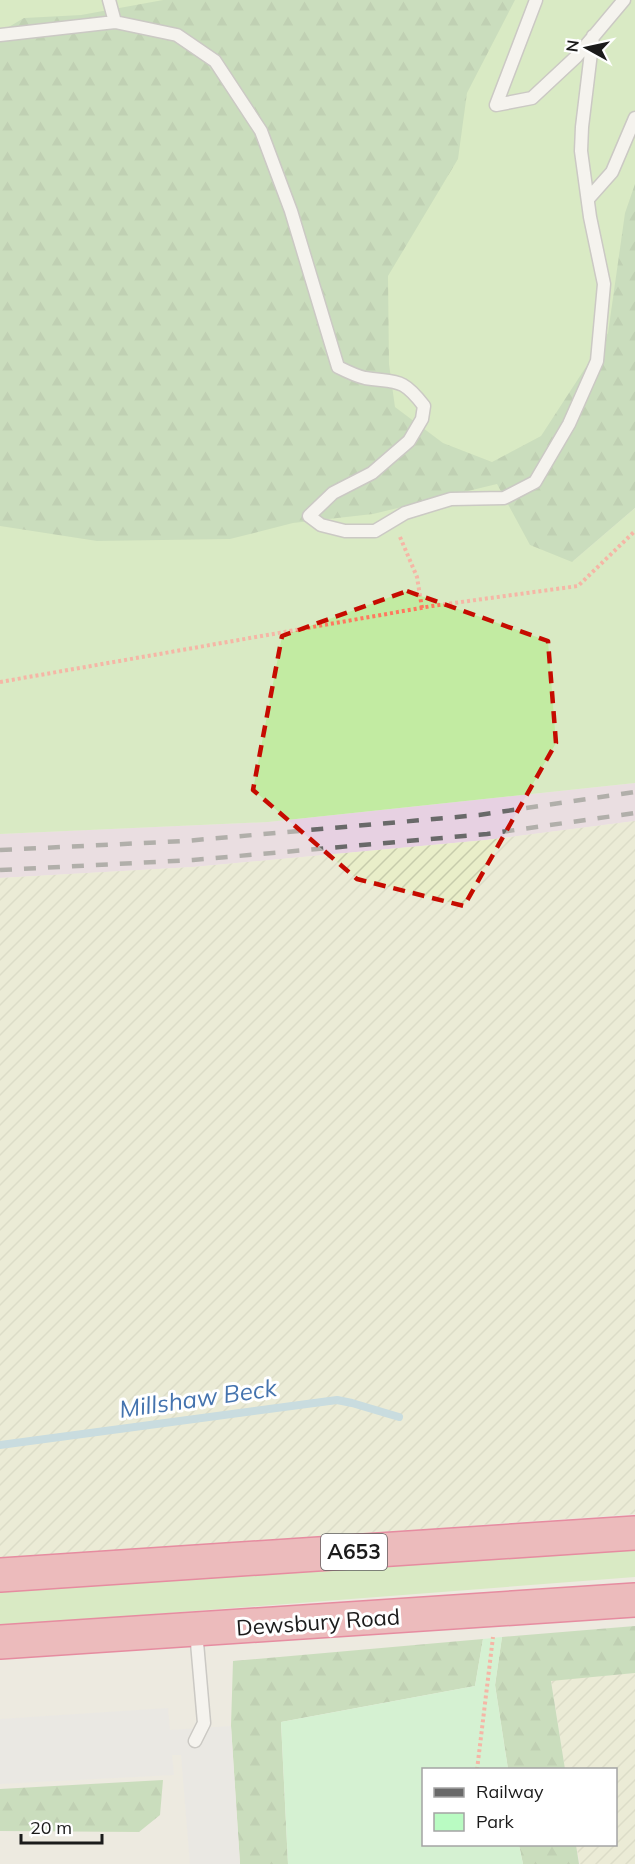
<svg xmlns="http://www.w3.org/2000/svg" width="635" height="1864" font-family="Mulish,sans-serif">
<defs>
<pattern id="farmland-furrows" width="10" height="10" patternUnits="userSpaceOnUse" patternTransform="scale(1.5)"><rect width="10" height="10" fill="#e9eec9"/><path d="M-1 1l2-2M0 10L10 0M9 11l2-2" fill="none" stroke="#c7ccac"/></pattern>
<pattern id="forest-firs" width="22" height="20" patternUnits="userSpaceOnUse" patternTransform="scale(1.5)"><rect width="22" height="20" fill="#a1cf92"/><path d="M5 1l3.5 6h-7zM16 11l3.5 6h-7z" fill="#8ab17d"/></pattern>
</defs>
<rect width="100%" height="100%" fill="#edeae0"/>
<!-- railway -->
<path fill="#e7d1e2" d="M635,783V821L486,840L193,867L0,878V834L268,822Z"/>
<!-- farmland -->
<path fill="url(#farmland-furrows)" d="M635,821V1514L0,1559V878L193,867L486,840Z
M635,1673V1864H580L576,1845L616,1844V1770L565,1769L551,1680Z"/>
<!-- grass -->
<path fill="#c2eba2" d="M0,0H635V392L573,561L635,508V783L268,822L0,834Z
M635,1544V1577L0,1626V1590Z"/>
<!-- forest -->
<path fill="url(#forest-firs)" d="M163,0H515L467,93L458,159L388,276L389,364L395,407L443,443L492,462L541,436L608,333L625,213L635,184V508L572,562L530,545L497,484L373,514L293,523L230,539L97,541L0,526V32L24,18L81,15Z
M635,1626V1673L551,1681L565,1769H508L495,1685L502,1637Z
M483,1639L475,1686L281,1722L288,1864H240L231,1726L233,1661Z
M163,1780L160,1815L139,1832L0,1831V1789Z
M519,1845H576L579,1864H523Z"/>
<!-- park -->
<path fill="#b9fbc2" d="M502,1637L495,1685L508,1769L424,1770V1844L519,1845L523,1864H288L281,1722L475,1686L483,1639Z"/>
<!-- parking -->
<path fill="#e7e7e7" d="M168,1708L170,1730L231,1726L240,1864H190L181,1755H172L174,1775L0,1784V1719Z"/>
<g fill="none" stroke-linecap="round" stroke-linejoin="round">
<!-- stream -->
<path stroke="#9dccde" stroke-width="8" d="M0,1445L337,1400L352,1403L399,1417"/>
<defs>
<path id="lane" d="M109,0L115,22
M536,0L496,105L532,98L577,56L624,0
M0,35L115,22L177,35L215,61L261,131L291,211L338,367C346,371 356,376 365,378C397,383 402,377 424,406L422,419L409,441L372,473L333,493L309,516L321,525L345,531H375L405,513L451,499L504,498L535,482L569,424L597,361L604,284L590,217L581,151L582,127L593,36
M588,199L612,172L635,118
M195,1741L204,1723L196,1631"/>
<path id="highway" d="M0,1575L635,1533
M0,1642L635,1600"/>
</defs>
<!-- lane casing -->
<use href="#lane" stroke="#a2a2a2" stroke-width="15"/>
<!-- highway casing -->
<use href="#highway" stroke="#dd1b53" stroke-width="36"/>
<!-- path -->
<path stroke="#ff785f" stroke-width="4" stroke-dasharray="3 3" stroke-linecap="butt" d="M400,537L417,577L422,608
M0,682L432,606L578,586L635,531
M477,1770L493,1637"/>
<!-- lane -->
<use href="#lane" stroke="#fff" stroke-width="12"/>
<!-- highway -->
<use href="#highway" stroke="#ea8390" stroke-width="33"/>
<!-- rail -->
<path stroke="#696969" stroke-width="4.5" stroke-dasharray="12 12" stroke-linecap="butt" d="M0,850L185,841L479,815L635,792
M0,870L193,860L487,834L635,813"/>
</g>
<!-- marked area -->
<path d="M0 0H635V1864H0ZM407,591L548,641L556,743L464,906L357,879L253,790L282,636Z" fill="#edeae0" fill-opacity=".55" fill-rule="evenodd"/>
<path fill="none" stroke="#c60b00" stroke-width="4.5" stroke-dasharray="12 8" stroke-linejoin="round" d="M407,591L548,641L556,743L464,906L357,879L253,790L282,636Z"/>
<g text-anchor="middle" stroke-width="6" stroke-linejoin="round" paint-order="stroke">
<!-- shield labels -->
<rect fill="#fff" stroke="#5f5f5f" stroke-width="1.5" x="321" y="1534" width="66" height="36" rx="4.5"/>
<g font-size="21" font-weight="bold" fill="#1b1b1b">
<text x="354" y="1559">A653</text>
</g>
<!-- street labels -->
<g font-size="22" fill="#1b1b1b" stroke="#fff">
<text transform="translate(318 1622) rotate(-4)" y="8">Dewsbury Road</text>
</g>
<!-- water labels -->
<g font-size="24" font-style="italic" fill="#4473ae" stroke="#fff">
<text transform="translate(198 1399) rotate(-8)" y="8">Millshaw Beck</text>
</g>
</g>
<!-- legend -->
<rect x="422" y="1768" width="195" height="78" fill="#ffffff" stroke="#a4a4a4" stroke-width="1.5"/>
<rect x="434" y="1788" width="30" height="9" fill="#696969" stroke="#a4a4a4" stroke-width="1.5"/>
<text x="476" y="1798" font-size="18" fill="#1b1b1b">Railway</text>
<rect x="434" y="1813" width="30" height="18" fill="#b9fbc2" stroke="#a4a4a4" stroke-width="1.5"/>
<text x="476" y="1828" font-size="18" fill="#1b1b1b">Park</text>
<!-- north arrow -->
<g transform="translate(587 48) rotate(278)" stroke="#ffffff" stroke-width="4.5" paint-order="stroke">
<path d="M0-4.5L10 22L0 15L-10 22Z" fill="#1b1b1b"/>
<text y="-9" font-size="16" font-weight="bold" text-anchor="middle" fill="#1b1b1b">N</text>
</g>
<!-- scale -->
<path d="M21 1834v9h81v-9" fill="none" stroke="#1b1b1b" stroke-width="3"/>
<text x="30" y="1834" font-size="18" fill="#1b1b1b" stroke="#ffffff" stroke-width="4.5" paint-order="stroke">20 m</text>
</svg>
